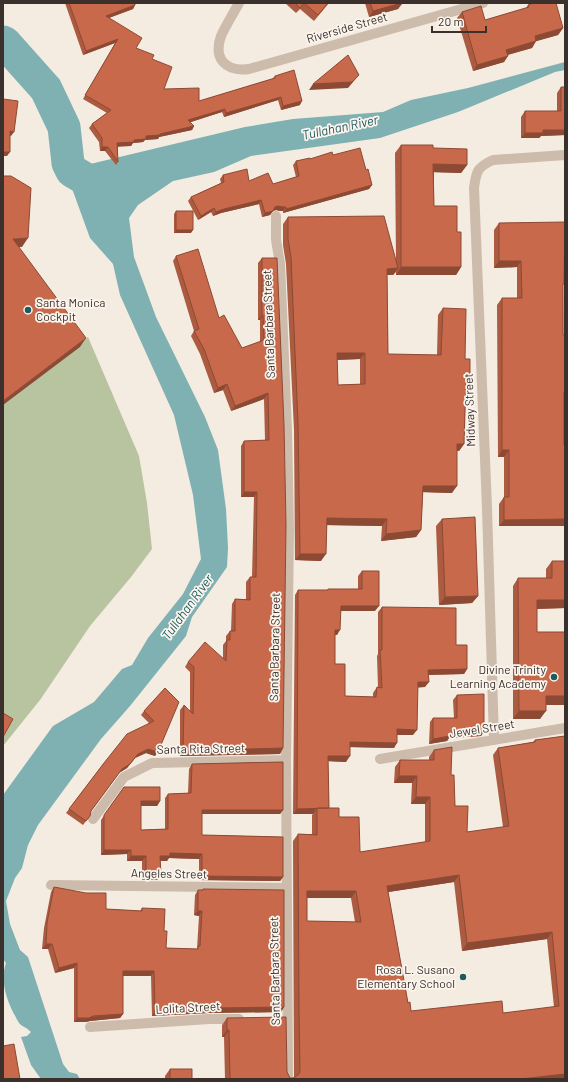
<svg xmlns="http://www.w3.org/2000/svg" width="568" height="1082" font-family="Barlow,sans-serif">
<rect width="100%" height="100%" fill="#f4ebe1"/>
<!-- green -->
<path fill="#b8c4a0" d="M88,337L139,456L147,503L152,549L131,577L90,626L40,700L3,746V403Z"/>
<!-- water -->
<path fill="#7fb0b2" d="M565,62V70L555,72L458,112L380,138L251,156L214,172L173,181L138,205L129,218L134,257L156,317L205,417L218,450L226,509L228,548L227,567L192,617L186,636L130,706L101,739L38,825L28,845L22,868L15,878L6,901L10,924L20,950L28,957L63,1064L69,1072L77,1074L80,1079H41L31,1065L21,1037L27,1036L31,1032C27,1028 24,1027 21,1025C18,1023 16,1017 14,1014C6,998 0,980 6,963L3,959V795L53,726L94,702L122,669L132,665L148,638L183,594L201,559L193,495L174,415L120,295L113,264L90,238L70,183L72,171L86,165L245,127L293,119L383,112L411,100L468,88Z"/>
<g fill="none" stroke-linecap="round" stroke-linejoin="round">
<!-- river -->
<path stroke="#7fb0b2" stroke-width="33" d="M3,42L5,43L46,89L64,127L68,163L72,171L111,194"/>
<!-- minor -->
<path stroke="#cdbbac" stroke-width="10" d="M239,3C233,14 226,25 221,36C213,59 226,72 249,69L483,3
M276,216V240L280,264L287,430L289,530L286,760L288,1079
M494,740L487,508L474,188C476,172 477,167 493,160L565,155
M380,759L565,728
M93,819L124,777L152,763L286,760
M51,885L287,888
M90,1027L209,1019H239"/>
</g>
<!-- wall -->
<path fill="#ac5a40" fill-rule="evenodd" d="M65,3H135V5L133,9L109,18L136,48L152,59L164,89L199,101L272,79L275,76L300,105L281,110L278,100L224,117L222,112L190,122L194,126L192,130L159,137L158,139L145,140L143,142L133,143L131,146H118V162L116,165L105,151H100L99,142L89,128L92,124L107,113L83,99L115,43L83,55Z
M285,3H329L314,21L300,9L296,13Z
M365,3H403L398,9L369,17Z
M528,5L563,28L558,35L536,41L532,48L508,55L504,62L473,71L457,18L462,12L485,20L526,8Z
M561,87H565V135L541,136L539,138H521V117L525,111H557V93Z
M401,145L433,148L467,165L461,173L434,172V206L457,232L461,267L456,275H396V272L393,275H387L388,354L437,355L438,315L443,308L465,359L466,383L464,444L459,451L457,450L452,493L423,492L421,530L416,537L381,541L382,526L327,525L321,561L295,560L294,430L286,264L283,245V224L288,217L396,260L395,153ZM360,359V384L338,385L337,360Z
M333,155L366,170L372,185L369,189L283,213V211H280L276,210L273,211L270,215L262,217L259,204L221,213L213,216L211,212L198,220L188,201L191,197L221,183L220,179L223,175L249,181L273,184L296,177L293,165L296,161L310,159Z
M176,211L191,233H174V214Z
M499,223L564,265L563,286L564,445H565V526H499V504L504,497V457H498L497,305L502,298H517V267L494,268V230Z
M176,256L219,318L242,348L260,342V320H258V263L262,258H277L283,748L280,754L180,756V710L184,705L190,711V672L185,667L188,662L223,658V645L226,641V636L230,631H231L232,604L235,599H246V582L250,577H252L254,497H241V446L244,441L265,440L264,399L231,411L223,390L214,393L200,354L191,336L194,331L173,261Z
M442,519L478,596L472,603L439,605L436,526Z
M552,561H565V608L537,609V632H565V705H546L540,719H513V586L518,578H546V569Z
M362,571L375,611H341L337,635H335V664L345,696L373,697V693L377,687H378L377,656L378,654V612L382,607L456,645L467,669L464,674L428,675L425,687H417L413,735H397L394,748L350,747L346,762L328,761L329,808L339,817L360,852L425,842V804H411L412,783H394L395,767L400,760H429V757L434,750L451,775L455,806L467,832L503,827L493,755L498,748L533,742L535,740L565,736V1079H225L224,1037H222V1025L227,1018L287,1072L290,1078H294L293,841L298,834H312V815L313,814H293L295,595L298,590H327L328,589H358V576ZM454,882L462,951L547,939L554,1007L503,1013L411,1011L408,1003L388,892ZM307,898H351L355,922L307,921Z
M165,688L155,756L146,753L135,758L127,768L119,773L91,811L90,816L83,825L66,813L104,763L149,723L141,715L144,711Z
M457,695L484,731L481,736L449,738L447,741L429,744L430,722L433,718H454L453,700Z
M283,762V810L280,814H202V835L283,837V877L280,881L199,880V859L169,858L167,861H160L161,875L157,880H142V861H127V854L101,855V820L124,787H160V801L157,806H141V830L165,829V798L168,794L188,793L189,769L192,764Z
M54,887L106,909L140,911L142,908L164,931L166,948L197,949L199,916L194,915L195,895L198,890H202L203,889L284,1007L281,1012L209,1013L152,1016L151,976H123V1014L120,1018L90,1021L86,1022H74V968L55,973L48,949H42L44,928L51,892Z
M170,1069L192,1079H165V1076Z"/>
<!-- shaded-wall -->
<path fill="#8c4a34" d="M399,3H403L399,4L402,3L398,9L369,17L373,11Z
M135,5L133,9L103,20L106,16Z
M563,28L558,35L530,43L535,36Z
M118,39L115,43L83,55L86,51Z
M536,41L532,48L502,56L506,50Z
M508,56L504,62L473,71L477,65Z
M359,75L348,88L309,90L313,84Z
M281,97L278,100L224,117L226,113Z
M302,101L300,105L281,110L283,106Z
M225,109L222,112L185,124L188,120Z
M194,126L192,130L159,137L158,139L145,140L143,142L133,143L131,146L115,147L117,143L134,140L146,136L160,134Z
M543,130H565V135L541,136L539,138H521L525,133Z
M10,131L14,132L11,136L8,135Z
M102,147H108L105,151H100Z
M3,152H10L7,156H3Z
M433,164L467,165L461,173L428,172Z
M372,185L369,189L283,213L286,209Z
M261,200L259,204L221,213L213,216L216,212L224,209Z
M278,206L286,207L283,211H280L276,210L273,211L270,215L262,217L265,213L275,207Z
M214,208L211,212L198,220L201,216Z
M176,230H193L191,233H174Z
M28,238L22,247H7L13,239Z
M499,261H521L517,267L494,268Z
M401,267H461L456,275H396Z
M398,268L393,275H382L387,269Z
M262,315H263L260,320H258Z
M86,338L80,347L3,405V401Z
M337,353H365L360,359L332,360Z
M466,377H470L465,384Z
M227,384L223,390L214,393L218,388Z
M268,393L264,399L231,411L235,406Z
M457,444H464L459,451L452,450Z
M502,450H509L504,457H498Z
M423,486H457L452,493L418,492Z
M244,492H257L254,497H241Z
M327,518L387,519L382,526L322,525Z
M565,519V526H499L504,520Z
M421,530L416,537L381,541L386,534Z
M300,554H326L321,561L295,560Z
M478,596L472,603L439,605L445,597Z
M537,600H565V608L531,609Z
M341,606H379L375,611H337Z
M335,630H340L337,635H332Z
M467,669L464,674L424,675L428,670Z
M418,682H429L425,687L414,688Z
M546,696H565V705H540Z
M519,711H546L540,719H513Z
M397,729L417,730L413,735H394Z
M484,731L481,736L449,738L447,741L429,744L433,739L451,733Z
M350,742L397,743L394,748L346,747Z
M283,748L280,754L180,756L183,751Z
M148,749L158,752L155,756L146,753L135,758L127,768L119,773L122,769L138,754Z
M328,756H350L346,762L324,761Z
M399,776H417L412,783H394Z
M416,797H430L425,804H411Z
M141,801H160L157,806H138Z
M297,809H316L313,814H293Z
M202,810H283L280,814H199Z
M104,850H131L127,854L101,855Z
M170,853L202,854L199,859L169,858L167,861H157L160,856Z
M131,856H146L142,861H127Z
M146,875H161L157,880H142Z
M459,875L454,882L382,893L387,886Z
M202,876L283,877L280,881L199,880Z
M307,891H356L351,898H302Z
M198,911H202L199,916L194,915Z
M552,932L547,939L462,951L467,943Z
M46,944H52L48,949H42Z
M77,963L74,968L55,973L59,968Z
M123,971H154L151,976H120Z
M284,1007L281,1012L209,1013L152,1016L155,1012L212,1008Z
M123,1014L120,1018L90,1021L86,1022H74L77,1018Z
M227,1030H229L224,1037H222Z
M565,1074V1079H521Z"/>
<!-- building -->
<path fill="#c8694b" stroke="#8c4a34" fill-rule="evenodd" d="M69,3H135V5L106,16L142,38L136,48L154,55L152,59L172,67L164,89L199,88V101L275,78V76L294,70L302,101L283,106L281,97L226,113L225,109L188,120L194,126L160,134V135L146,136V139L134,140V142L117,143L118,162L108,147H102V138L92,124L111,110L85,95L118,39L86,51Z
M295,3H328L318,15L304,3L300,8Z
M370,3H402L373,11Z
M534,3H556L563,28L535,36L536,41L506,50L508,56L477,65L462,12L481,6L485,20L529,7L528,5Z
M348,55L359,75L352,82L313,84Z
M561,87H565V130H543V133H525V111H561Z
M3,99L18,101L14,132L10,131V152H3Z
M401,145H433V148L467,149V165L433,164L434,206H457V232H461V267H401Z
M360,148L366,170L368,169L372,185L286,209V207H283L278,206L275,207L273,211L265,213L261,200L224,209L216,212L214,208L201,216L191,197L224,182L223,175L247,169L249,181L268,173L273,184L299,176L296,161L310,158V159L332,152L333,155Z
M3,176H11L31,188L28,238L13,239L86,338L3,401Z
M176,211H193V230H176Z
M384,216L398,268L387,269L388,354L441,355L443,308L466,309L465,359H470V377H466L464,444H457V486H423L421,530L386,534L387,519L327,518L326,554H300L298,423L291,257L288,239V217ZM337,353H365V384L338,385Z
M565,222L564,284H563V335H565V392H564V445H565V519L504,520V497H509V450H502V298H522L521,261H499V223Z
M198,249L219,318L224,315L242,348L264,340L263,315H262V258H277L284,425L286,525L283,748L183,751L184,705L193,714L194,667L188,662L205,642L226,661L227,640H230V631H235V599L250,600V577H256L257,492H244V441L269,440L268,393L235,406L227,384L218,388L204,349L194,331L199,329L176,256Z
M475,517L478,596L445,597L442,519Z
M552,561H565V600H537V632H565V696H546V711H519L518,578H552Z
M362,571H379V606H341L340,630H335V664H345V696L376,697L377,687L382,688L380,650H382V607L456,608V645H467V669L428,670L429,682H418L417,730L397,729V743L350,742V756H328L329,808L297,809L298,590H328V589H362Z
M165,688L179,702L158,752L148,749L138,754L130,764L122,769L91,811L90,816L86,821L69,809L104,763L127,734L154,721L144,711Z
M484,694V731L451,733L450,736L433,739V718H457V695Z
M3,713L13,719L3,737Z
M565,736V1074L521,1079H230L229,1030H227V1018L286,1017L287,1072L290,1078H293L298,1075L300,1072L299,1011L298,834L317,835V808H339V817H359L360,852L430,841V797H416L417,776H399L400,760H434V750L452,747L451,775H454L455,806H468L467,832L509,826L498,748L535,742V740ZM459,875L467,943L552,932L559,1006L503,1013L502,1001L411,1011L410,1002L408,1003L387,886ZM307,891H356L361,922L307,921Z
M283,762V810H202V835L283,837V877L202,876V854L170,853V856H160L161,875H146V856H131V850H104V815L124,787H160V801H141V830L168,829V794L191,793L192,764Z
M54,887L86,893H106V909L142,911V908L165,909L164,931H167L166,948L198,949V946H200L202,911H198V890H203V889L284,890V1007L212,1008L155,1012L154,971H123V1014L93,1016L89,1018H77V963L59,968L52,944H46L47,923Z
M14,1044L20,1079H3V1046Z
M170,1069H192V1079H170Z"/>
<!-- markers -->
<g fill="#1f5a5e" stroke="#fbf5ee" stroke-width="1.5">
<circle cx="28" cy="310" r="4"/>
<circle cx="554" cy="677" r="4"/>
<circle cx="463" cy="977" r="4"/>
</g>
<g text-anchor="middle" stroke-width="3.5" stroke-linejoin="round" paint-order="stroke">
<!-- street labels -->
<g font-size="12" fill="#3b302b" stroke="#fbf5ee">
<text transform="translate(347 28) rotate(-16)" y="4">Riverside Street</text>
<text transform="translate(269 324) rotate(-92)" y="4">Santa Barbara Street</text>
<text transform="translate(470 410) rotate(-92)" y="4">Midway Street</text>
<text transform="translate(275 647) rotate(-89)" y="4">Santa Barbara Street</text>
<text transform="translate(482 729) rotate(-9)" y="4">Jewel Street</text>
<text transform="translate(201 749) rotate(-1)" y="4">Santa Rita Street</text>
<text transform="translate(169 874) rotate(1)" y="4">Angeles Street</text>
<text transform="translate(275 971) rotate(-91)" y="4">Santa Barbara Street</text>
<text transform="translate(188 1008) rotate(-3)" y="4">Lolita Street</text>
</g>
<!-- poi labels -->
<g font-size="12" fill="#3b302b" stroke="#fbf5ee" text-anchor="end">
<text x="36" y="307" text-anchor="start">Santa Monica<tspan x="36" dy="14">Cockpit</tspan></text>
<text x="546" y="674">Divine Trinity<tspan x="546" dy="14">Learning Academy</tspan></text>
<text x="455" y="974">Rosa L. Susano<tspan x="455" dy="14">Elementary School</tspan></text>
</g>
<!-- water labels -->
<g font-size="13" font-style="italic" fill="#1f5a5e" stroke="#fbf5ee">
<text transform="translate(340 127) rotate(-12)" y="5">Tullahan River</text>
<text transform="translate(187 607) rotate(-54)" y="5">Tullahan River</text>
</g>
</g>
<!-- border -->
<rect width="568" height="1082" fill="none" stroke="#3b302b" stroke-width="8"/>
<!-- scale -->
<path d="M432 26v6h54v-6" fill="none" stroke="#3b302b" stroke-width="2"/>
<text x="438" y="26" font-size="12" fill="#3b302b" stroke="#fbf5ee" stroke-width="3" paint-order="stroke">20 m</text>
</svg>
